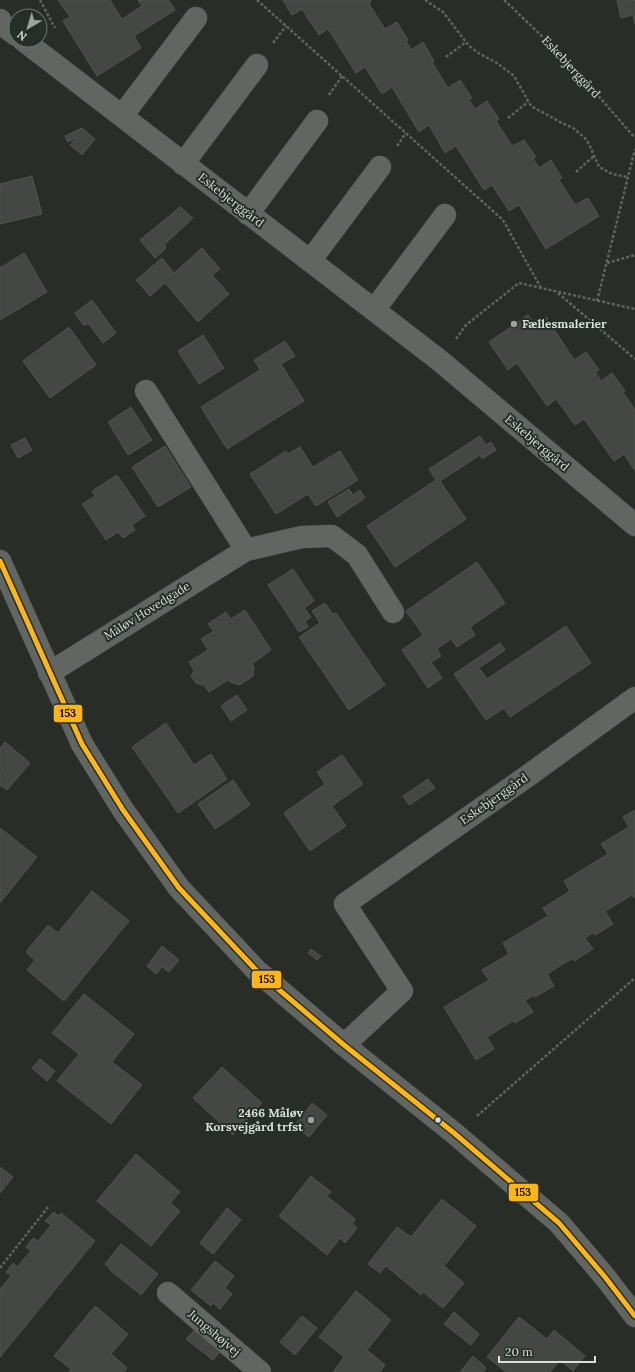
<svg xmlns="http://www.w3.org/2000/svg" width="635" height="1372" font-family="Lora,serif">
<rect width="100%" height="100%" fill="#282d28"/>
<!-- building -->
<path fill="#444743" stroke="#50534e" d="M58,0H110L122,19L142,6L138,0H168L175,10L134,36L141,48L97,76L63,21L70,17Z
M283,0H370L371,2L369,4L385,29L397,22L408,40L406,41L411,50L423,42L434,61L432,62L448,88L460,80L472,98L469,100L475,109L487,101L499,119L496,121L512,146L524,140L536,157L533,159L539,168L551,160L562,178L559,180L575,205L588,198L599,216L546,249L519,205L509,211L492,185L484,190L456,146L445,153L429,125L419,132L392,87L382,94L365,67L356,73L328,29L319,35L302,9L292,15Z
M617,0H635V24L633,15L621,18Z
M82,128L95,139L82,155L70,145L77,137L68,142L65,136Z
M32,176L42,214L0,224V184Z
M180,207L193,218L164,245L166,248L155,258L140,240Z
M202,248L220,269L212,275L229,294L198,322L165,283L150,296L136,280L162,258L174,273Z
M24,253L47,292L0,320V268Z
M92,300L116,333L103,343L88,323L84,326L75,313Z
M528,315L535,325L546,317L574,360L586,352L599,370L595,372L601,381L612,373L625,391L623,392L635,410V471L624,454L614,461L584,419L575,425L556,399L547,406L517,363L508,370L489,342Z
M69,327L96,365L50,398L23,361Z
M203,335L224,368L199,384L178,351Z
M285,341L295,356L281,364L304,401L227,449L201,407L260,370L254,360Z
M131,407L152,440L128,455L108,422Z
M480,436L486,445L491,442L496,450L482,459L480,455L440,481L466,519L395,567L367,526L436,480L429,469Z
M25,438L32,450L18,458L11,445Z
M165,446L191,487L158,507L132,467Z
M300,447L313,467L340,451L358,480L316,506L308,494L276,514L250,474L286,451L288,454Z
M117,475L145,516L132,525L135,530L123,538L118,532L106,540L82,504L95,496L92,491Z
M349,489L353,495L360,490L365,498L337,517L328,502Z
M477,562L505,603L470,627L475,635L457,647L451,639L437,649L441,656L431,662L442,678L428,688L402,650L423,635L406,611Z
M293,569L314,601L304,608L311,617L305,621L308,627L299,632L268,585Z
M325,603L333,614L336,613L385,685L349,710L299,637L320,623L312,611Z
M245,610L271,650L252,664L254,667L253,676L240,685L230,682L228,680L209,692L203,684L202,685L196,683L191,676L194,670L189,662L208,650L201,639L214,631L208,624L226,612L231,619Z
M566,626L591,663L510,717L504,708L486,720L454,674L500,643L505,650L479,668L487,679Z
M237,695L247,710L231,721L221,706Z
M166,723L194,765L211,754L227,779L178,813L132,747Z
M5,742L30,763L7,790L0,785V772L2,770L0,769V748Z
M342,755L363,784L332,806L346,826L310,851L284,813L325,784L317,772Z
M428,779L435,788L409,805L403,796Z
M233,780L250,805L215,829L198,804Z
M635,810V897L634,898L632,895L605,911L613,924L595,935L594,932L585,938L593,949L574,961L573,958L547,974L554,986L535,997L534,995L525,1000L533,1012L515,1023L513,1021L487,1037L494,1049L476,1060L444,1007L489,980L482,970L509,954L503,943L548,916L543,908L570,891L564,881L608,854L601,844L629,827L623,817Z
M0,828L37,857L0,903Z
M92,891L129,921L64,1001L27,970L35,960L26,952L48,925L58,933Z
M162,946L179,960L169,972L162,967L156,974L147,966Z
M311,949L321,956L317,960L308,953Z
M84,994L134,1034L112,1062L142,1085L111,1124L57,1081L79,1054L52,1033Z
M40,1059L55,1071L47,1081L32,1068Z
M222,1067L262,1103L233,1135L193,1098Z
M312,1103L327,1115L309,1137L294,1126Z
M136,1154L180,1192L170,1203L180,1211L151,1246L97,1201Z
M0,1167L13,1177L0,1193Z
M311,1176L331,1192L327,1196L355,1219L352,1224L357,1228L345,1243L340,1238L327,1255L279,1216Z
M442,1199L476,1226L444,1266L464,1283L443,1308L423,1292L421,1295L386,1266L380,1273L368,1264L397,1227L411,1237Z
M227,1208L241,1220L213,1254L200,1243Z
M54,1212L58,1216L61,1213L95,1241L0,1357V1289L11,1276L6,1272L13,1263L17,1267L31,1251L26,1247L33,1238L38,1241L51,1225L45,1221Z
M121,1244L158,1274L141,1295L110,1270L111,1269L105,1264Z
M215,1261L234,1276L225,1288L232,1294L220,1309L213,1303L211,1306L191,1290Z
M356,1291L391,1320L367,1350L385,1365L380,1372H333L344,1357L319,1337Z
M95,1306L128,1334L111,1354L127,1368L124,1372H69L71,1369L54,1356Z
M454,1312L479,1334L471,1345L444,1324Z
M302,1316L317,1328L295,1355L280,1342Z
M519,1317L547,1339L554,1330L585,1356L573,1371L560,1360L550,1372H506L487,1357Z
M198,1326L224,1347L213,1360L186,1339Z
M473,1356L486,1368L483,1372H460Z"/>
<g fill="none" stroke-linecap="round" stroke-linejoin="round">
<defs>
<path id="minor" d="M0,20L3,25L16,35
M23,40L439,360L635,525
M122,116L196,18
M183,164L257,65
M248,214L317,121
M310,261L380,167
M374,310L445,215
M146,391L246,550
M0,561L82,744L123,810L179,888L257,971L344,1045L454,1133L559,1223L605,1277L635,1316
M49,673L246,550L302,537L332,536L357,555L393,612
M344,1045L402,991L345,904L529,775L635,698
M168,1293L260,1372"/>
</defs>
<!-- minor casing -->
<use href="#minor" stroke="#464946" stroke-width="23"/>
<!-- path -->
<path stroke="#606461" stroke-width="2.5" stroke-dasharray="3 2" stroke-linecap="butt" d="M40,0L55,28
M257,0L503,220L541,288
M425,0L443,12L469,46L480,54L497,63L514,76L531,106L562,123L573,128L584,137L589,144L599,167L612,174L628,177
M504,0L568,61L635,138
M273,43L286,26
M446,57L466,42
M329,95L342,76
M508,118L528,102
M397,146L406,133
M576,172L594,156
M607,263L635,255
M558,293L635,359
M597,301L635,149
M456,339L466,325L519,283L635,309
M477,1116L635,978
M0,1268L48,1207"/>
<!-- minor -->
<use href="#minor" stroke="#626663" stroke-width="22"/>
<defs>
<path id="bus-1" d="M0,561L82,744L123,810L179,888L257,971L344,1045L454,1133L559,1223L605,1277L635,1316"/>
</defs>
<!-- bus-1 casing -->
<use href="#bus-1" stroke="#262f27" stroke-width="8"/>
<!-- bus-1 -->
<use href="#bus-1" stroke="#ffb612" stroke-width="5"/>
</g>
<!-- markers -->
<g fill="#9ca19c" stroke="#262f27" stroke-width="1.5">
<circle cx="514" cy="324" r="4"/>
<circle cx="311" cy="1120" r="4"/>
</g>
<circle fill="#dadfda" stroke="#262f27" stroke-width="1.5" cx="438" cy="1120" r="3.5"/>
<g text-anchor="middle" stroke-width="4" stroke-linejoin="round" paint-order="stroke">
<!-- street labels -->
<g font-size="12" fill="#dadfda" stroke="#262f27">
<text transform="translate(571 67) rotate(47)" y="4">Eskebjerggård</text>
<text transform="translate(231 200) rotate(38)" y="4">Eskebjerggård</text>
<text transform="translate(537 443) rotate(40)" y="4">Eskebjerggård</text>
<text transform="translate(147 611) rotate(-32)" y="4">Måløv Hovedgade</text>
<text transform="translate(494 799) rotate(-35)" y="4">Eskebjerggård</text>
<text transform="translate(214 1333) rotate(40)" y="4">Jungshøjvej</text>
</g>
<!-- poi labels -->
<g font-size="12" font-weight="bold" fill="#dadfda" stroke="#262f27" text-anchor="start">
<text x="522" y="328">Fællesmalerier</text>
<text x="303" y="1117" text-anchor="end">2466 Måløv<tspan x="303" dy="14">Korsvejgård trfst</tspan></text>
</g>
</g>
<g stroke="#262f27" stroke-width="1.5">
<rect x="53" y="704" width="30" height="19" rx="4" fill="#ffb612"/>
<rect x="251" y="970" width="31" height="19" rx="4" fill="#ffb612"/>
<rect x="508" y="1183" width="31" height="19" rx="4" fill="#ffb612"/>
</g>
<g font-size="11" text-anchor="middle" font-weight="bold" fill="#111">
<text x="68" y="717">153</text>
<text x="267" y="983">153</text>
<text x="523" y="1196">153</text>
</g>
<!-- north arrow -->
<g transform="translate(28 28) rotate(218)"><circle r="19" fill="#262f27" stroke="#6e756f"/>
<path d="M0-3L7 15L0 10L-7 15Z" fill="#9ca19c"/>
<text y="-6" font-size="11" font-weight="bold" text-anchor="middle" fill="#dadfda">N</text>
</g>
<!-- scale -->
<path d="M499 1356v6h96v-6" fill="none" stroke="#dadfda" stroke-width="2"/>
<text x="505" y="1356" font-size="12" fill="#dadfda" stroke="#262f27" stroke-width="3" paint-order="stroke">20 m</text>
</svg>
